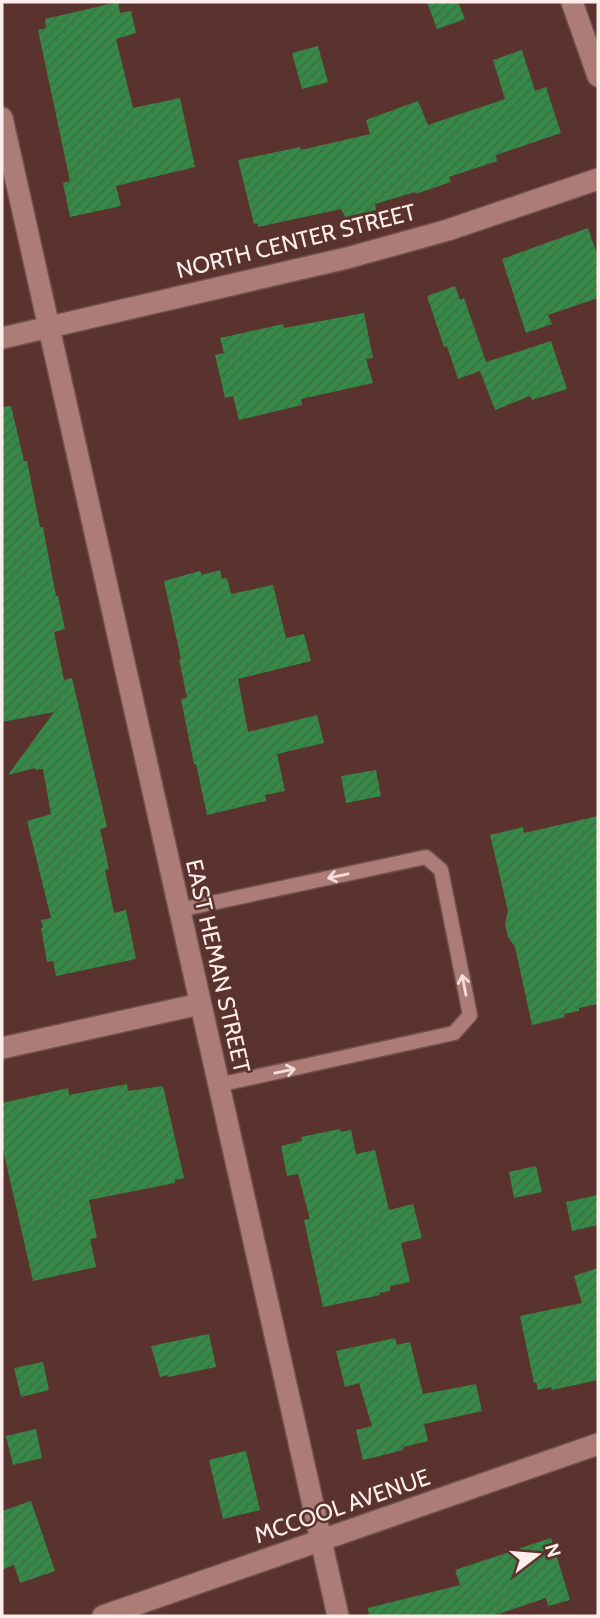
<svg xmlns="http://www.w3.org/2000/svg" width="600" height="1618" font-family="Cabin,sans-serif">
<defs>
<pattern id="building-hatch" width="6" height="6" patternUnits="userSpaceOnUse" patternTransform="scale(1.75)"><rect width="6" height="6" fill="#368a47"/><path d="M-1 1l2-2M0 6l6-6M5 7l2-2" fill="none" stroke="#3f6f47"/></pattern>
</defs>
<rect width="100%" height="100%" fill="#5b332e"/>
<!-- building -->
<path fill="url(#building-hatch)" d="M118,2L120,13L131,11L136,33L116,39L133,108L180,98L195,167L116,186L121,206L70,217L63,183L70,181L38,30L46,28L45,19Z
M427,2H458L465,19L437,29Z
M318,46L328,82L302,89L292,53Z
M522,50L535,91L546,87L561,133L496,155L497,161L449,177L451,182L415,194V192L375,204L376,210L345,217L341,209L258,227L257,223L254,224L238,160L300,147L301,150L370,134L366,120L418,101L428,125L505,99L493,60Z
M588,228L598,257V298L548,315L552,324L526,333L502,259Z
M455,286L460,300L464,298L486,362L551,341L567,389L532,400L530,396L495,410L480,371L458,379L447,346L444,347L427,296Z
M364,313L373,358L366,359L373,383L301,399L302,405L239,420L233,396L225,398L215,355L224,353L220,338L283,324L284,328Z
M11,406L24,461H27L40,527H43L56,596H58L65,629L54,632L64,680L72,678L107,827L100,829L109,869L105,870L114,913L126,910L136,959L56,976L53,961L47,962L41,928H43L41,920L51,918L27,821L51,814L43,769L36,770L35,768L8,775L54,712L2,722V407Z
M220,570L222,579L227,578L231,594L273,585L286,638L304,634L311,661L238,679L248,732L317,715L324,743L277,754L285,791L265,795L266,801L207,815L196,764H194L181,699L187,698L179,659H181L164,581L200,571L202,575Z
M376,770L381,796L346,803L341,776Z
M598,816V1004L579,1008V1011L564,1014L565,1017L532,1025L515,947L508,937L505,924L508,911L490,835L523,827L524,833Z
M127,1084L128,1091L163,1086L184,1178L175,1180V1183L89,1200L97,1238L90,1239L96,1267L33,1281L2,1145V1103L68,1088L69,1095Z
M340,1129L341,1132L351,1130L356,1154L375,1150L389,1210L413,1204L422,1238L401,1243L410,1282L390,1286V1291L379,1293L380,1295L323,1307L304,1220L310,1219L298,1174L287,1176L281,1146L302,1141L301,1137Z
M536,1166L542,1192L514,1198L509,1172Z
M598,1195V1225L572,1231L566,1202Z
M598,1268V1380L552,1390L551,1387L538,1390L536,1382L534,1383L520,1316L582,1303L574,1276Z
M209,1334L216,1367L168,1377L167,1375L160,1377L151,1346Z
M395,1338L397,1345L410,1342L423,1394L476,1384L482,1411L424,1424L428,1441L403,1447V1450L363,1460L356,1430L372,1426L359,1383L345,1387L336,1351Z
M43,1362L49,1390L21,1397L14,1368Z
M36,1429L42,1458L13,1465L6,1436Z
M246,1451L260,1510L223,1519L209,1460Z
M31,1501L55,1571L20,1583L14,1565L2,1570V1511Z
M551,1538L570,1600L548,1606L546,1598L492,1616H369L368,1608L460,1585L455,1570Z"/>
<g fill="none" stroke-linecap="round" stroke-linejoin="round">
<defs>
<path id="service" d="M179,910L426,857L441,870L470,1015L454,1033L218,1085"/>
<path id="minor" d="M572,2L598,76
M2,118L338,1616
M2,338L347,258L448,230L598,179
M2,1048L200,1004
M103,1616L598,1444"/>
</defs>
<!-- service casing -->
<use href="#service" stroke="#71504d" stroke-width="17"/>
<!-- minor casing -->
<use href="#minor" stroke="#71504d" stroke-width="24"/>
<!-- service -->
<use href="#service" stroke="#ab7d76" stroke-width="14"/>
<!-- minor -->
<use href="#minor" stroke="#ab7d76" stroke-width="21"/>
</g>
<!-- one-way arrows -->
<defs><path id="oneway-shaft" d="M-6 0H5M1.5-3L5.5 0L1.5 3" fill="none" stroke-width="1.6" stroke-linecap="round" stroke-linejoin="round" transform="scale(1.75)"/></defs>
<g stroke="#f2ddd9">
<use href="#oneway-shaft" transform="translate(338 876) rotate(168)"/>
<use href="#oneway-shaft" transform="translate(464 985) rotate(-101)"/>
<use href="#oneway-shaft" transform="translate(285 1071) rotate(-12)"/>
</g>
<g text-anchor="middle" stroke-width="5" stroke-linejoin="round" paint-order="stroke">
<!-- street labels -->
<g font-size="23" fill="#feeeeb" stroke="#5b332e">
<text transform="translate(296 241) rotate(-14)" y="8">NORTH CENTER STREET</text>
<text transform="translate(218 966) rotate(77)" y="8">EAST HEMAN STREET</text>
<text transform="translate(342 1506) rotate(-19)" y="8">MCCOOL AVENUE</text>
</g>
</g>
<!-- border -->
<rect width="600" height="1618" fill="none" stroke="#feeeeb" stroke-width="7"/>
<!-- north arrow -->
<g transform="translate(537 1555) rotate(74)" stroke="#5b332e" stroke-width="5" paint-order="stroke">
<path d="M0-5L12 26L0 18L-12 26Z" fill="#feeeeb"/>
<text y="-10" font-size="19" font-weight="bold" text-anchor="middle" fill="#feeeeb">N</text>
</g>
</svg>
